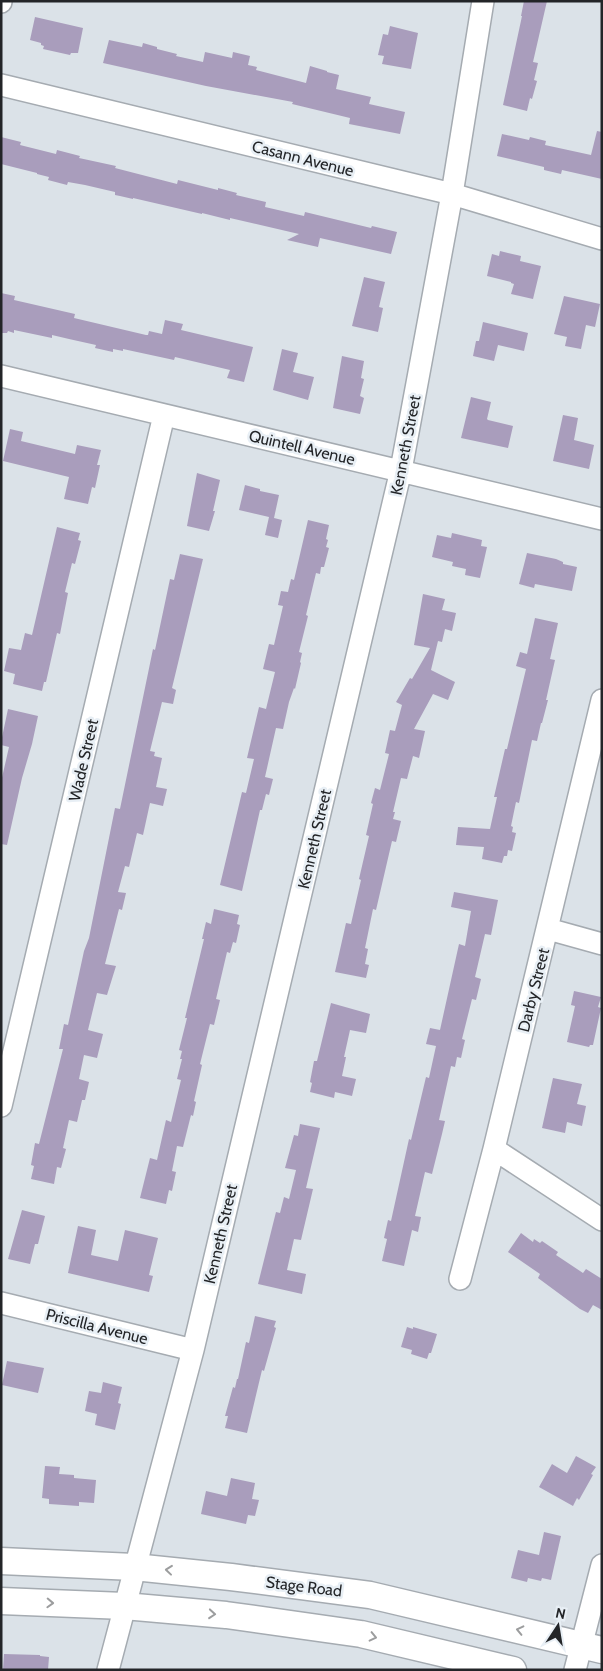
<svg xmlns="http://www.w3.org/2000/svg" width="603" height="1671" font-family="Cabin,sans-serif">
<rect width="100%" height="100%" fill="#dbe2e8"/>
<!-- building -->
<path fill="#a99dbc" d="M524,1H547L533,62L538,63L534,80L537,81L532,99L530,98L527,111L503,105L522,16H521Z
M35,17L83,28L78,53H71L70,55L43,49L44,46L41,45V43L30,40Z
M390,26L418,33L411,69L382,64L384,56L378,55L383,34L388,35Z
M109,40L142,47L143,43L157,47V49L177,54L176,56L203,62L205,52L232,58L233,52L250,56L248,65L257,67L256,70L306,83L310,66L327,71V72L339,75L336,89L371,97L369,104L405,112L400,134L349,124L350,118L292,104L293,102L206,86L103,63Z
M597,131L602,132V179L562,170L561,174L544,170V167L497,156L502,134L529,140L530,137L546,141L545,145L591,155Z
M1,137L21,142L20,145L56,154L57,150L80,156L79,158L116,166L115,168L177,184L178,180L218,190V188L237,193L236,195L266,202L265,207L304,216L305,212L371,228L372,226L397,232L391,254L320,238L318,247L287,240L299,234L230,218V220L202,213V214L133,198V199L120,196L115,195V192L85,185L68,182L67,185L48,180L49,177L37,174V173L1,164Z
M500,251L521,256L520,261L541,266L533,299L511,294L514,284L511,283V282L487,276L492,254L499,256Z
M364,277L385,282L379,307L383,308L378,332L352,326Z
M1,293L15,296L14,300L75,314L74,318L146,335H148L149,331L162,334L165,320L183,324L181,330L253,347L244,382L227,378L230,370L175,357L174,360L123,349V351L113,349V352L95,348L96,345L69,339L52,335V338L14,330V333L8,331L7,333H1Z
M564,296L600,304L595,327L586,325L581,349L565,346L567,337L554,334Z
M483,322L528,333L524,351L498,345L494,361L473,356L476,341H479Z
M282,349L298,353L293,372L314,377L308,400L273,390Z
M342,356L364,361L361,378L364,379L360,396L364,398L360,414L333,408Z
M471,397L491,402L487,419L488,420L513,426L508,448L461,438Z
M563,415L578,418L574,440L594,445L589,469L553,461Z
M10,429L23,432L21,441L75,454L77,445L101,450L97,465H100L95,488L92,487L88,504L64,499L69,477L3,461Z
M197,473L220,480L213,511H215L209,531L187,526Z
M245,485L260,489V491L279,495L274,518L282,520L278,538L265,535L269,517L239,510Z
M308,520L329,525L326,539L328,540L326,547L329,548L324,567H321L320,574L316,573L306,615L308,616L299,652L302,653L300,662L301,663L295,689L294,688L289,702L283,729L276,728L265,777L273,779L269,795L266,794L262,810H260L242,891L220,885L242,792L246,793L254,759L247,758L259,707L266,709L275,672L263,669L269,644L274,645L283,606L278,605L281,591L288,592L291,579L294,580Z
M57,527L80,533L78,540L81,541L75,564L72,563L65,592L68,593L60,634L57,633L46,682H44L42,691L13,684L15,674L4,671L9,648L21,650L25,633L32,635Z
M452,533L482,540L481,546L487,547L480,578L465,575L466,569L452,566L453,562L432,557L437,535L451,538Z
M527,553L556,559L563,562V564L577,567L572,591L535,584L534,588L519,584Z
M180,554L203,559L172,688L176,690L173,704L162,702L150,751L155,752L154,756L162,758L156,787L167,789L163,806L150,803L143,835L137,833L129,867L125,866L118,892L126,893L122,910L119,909L105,964L116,966L107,995L97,993L88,1030L103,1034L97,1058L84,1055L79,1079L89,1082L85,1100H82L77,1122L69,1120L63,1148L66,1149L61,1168L57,1167L54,1184L31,1179L34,1166L31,1165L35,1143L39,1144L63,1049H59L64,1024L68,1025L84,951L89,938L115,808L120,809L153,649L155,650L170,579L174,580Z
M423,594L445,599L442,610L456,613L452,631L445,629L442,642L438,641L431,670L455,682L448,700L433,694L414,729L425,731L419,758L413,756L407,779L401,778L393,812H395L393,819L401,821L396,842L392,841L376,910L373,909L365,948L368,949L365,964L369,965L366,978L335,972L346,923L351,924L361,880L359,879L369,836L366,835L373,804L371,803L375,788L380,790L389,754L385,753L390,730L395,731L402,705L396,702L410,678L412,679L430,648L414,645Z
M535,618L558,623L550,659L555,660L546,700H548L542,723H541L537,741L532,740L519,803L516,802L511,826L513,827L512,832L516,833L512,851L508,850L507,856H504L502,863L482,859L484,847L456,845L458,827L490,829L497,797H494L505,749H507L526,669L516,666L520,652L527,654Z
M8,709L38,716L32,744L22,778L7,845L1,844V782L9,747L1,745V742Z
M454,892L498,900L491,935L485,934L475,977L481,979L476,1000L472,999L462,1039L465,1040L461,1058L457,1057L455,1067L451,1066L439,1120L445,1121L442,1134L432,1174L425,1172L415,1216L421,1217L418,1232L412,1230L404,1266L382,1261L387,1239L384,1238L388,1220L391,1221L409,1139L411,1140L426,1077L429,1078L436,1046L426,1044L430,1028L440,1030L459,944L465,946L471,911L451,907Z
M214,909L239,915L237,924L240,925L236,943L233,942L230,953L227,952L216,999L220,1000L214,1025L210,1024L200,1064L202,1065L194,1101L196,1102L193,1116L191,1115L183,1147L177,1146L172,1171L176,1172L172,1191L169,1190L166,1204L140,1198L150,1158L157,1160L166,1120L171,1122L181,1080L177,1079L182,1059H180L182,1051L179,1050L187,1018H185L204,939H202L206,922L211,924Z
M574,991L601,997L598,1007L601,1008L593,1045H590L589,1047L567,1042L575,1006L571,1005Z
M331,1003L370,1014L366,1033L350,1030L344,1057H346L342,1076L356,1079L352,1096L335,1092L334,1098L310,1092L312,1083L310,1082L314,1061H317Z
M553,1078L582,1084L577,1104L586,1106L582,1126L567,1122L565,1133L542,1128Z
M300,1124L320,1128L306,1188L313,1189L301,1240L294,1239L287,1270L306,1274L302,1294L258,1284L276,1212L280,1213L284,1197L289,1199L296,1170L285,1168L294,1135L298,1136Z
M22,1210L45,1216L38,1244H35L30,1264L8,1259Z
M78,1226L96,1230L91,1255L118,1261L125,1230L158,1238L149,1275L153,1276L149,1292L68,1273Z
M521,1233L533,1242L534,1239L540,1243L542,1241L558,1252L556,1255L583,1273L586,1269L602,1279V1310L593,1305L588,1313L580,1309L538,1278L540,1274L508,1252Z
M255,1316L276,1321L274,1327L276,1328L264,1371L262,1370L247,1433L225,1428L228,1416H225L233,1387L235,1388L237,1379H238L246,1342L249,1343Z
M407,1327L413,1329V1327L437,1334L431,1353H429L427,1359L411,1354L412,1350L401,1347Z
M7,1361L44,1368L38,1393L2,1385Z
M103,1382L122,1387L118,1403L121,1404L115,1430L95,1425L97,1414L85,1411L89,1391L101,1393Z
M576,1456L596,1467L591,1474L593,1475L579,1500L577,1498L573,1506L539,1487L552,1464L567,1473Z
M45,1466L60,1467L59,1474L74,1475V1478L96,1480L94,1503L79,1502V1506L49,1504V1499L42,1498Z
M231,1478L255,1483L252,1499L259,1500L255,1516L248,1515L246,1524L201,1514L206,1491L227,1496Z
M544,1532L561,1536L551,1580L542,1578L541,1581L528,1578L527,1582L511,1578L518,1550L539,1555Z
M4,1654L40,1655V1656L49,1657L48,1670H3Z"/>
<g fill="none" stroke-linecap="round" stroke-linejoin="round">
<defs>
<path id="minor" d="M1,2V1
M1,85L452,194L602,239
M1,376L602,519
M548,929L602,944
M1,1106L164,415
M494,1149L602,1220
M460,1279L494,1149L602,700
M1,1303L193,1350
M108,1670L193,1350L401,470L452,194L483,1
M575,1670L602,1565"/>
<path id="major" d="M1,1561L134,1567L231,1577L370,1595L602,1650
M1,1601L124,1606L226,1615L361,1634L513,1670"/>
</defs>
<!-- minor casing -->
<use href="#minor" stroke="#a5abb1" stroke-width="24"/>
<!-- major casing -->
<use href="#major" stroke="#a5abb1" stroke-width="29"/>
<!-- minor -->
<use href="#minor" stroke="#fff" stroke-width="21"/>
<!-- major -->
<use href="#major" stroke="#fff" stroke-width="26"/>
</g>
<!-- one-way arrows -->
<defs><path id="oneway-chevron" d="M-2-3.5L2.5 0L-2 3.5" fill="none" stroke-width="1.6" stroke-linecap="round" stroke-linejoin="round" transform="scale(1.25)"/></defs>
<g stroke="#9c9d9e">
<use href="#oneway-chevron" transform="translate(169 1570) rotate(-174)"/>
<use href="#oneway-chevron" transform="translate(50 1603) rotate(2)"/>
<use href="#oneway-chevron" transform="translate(212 1614) rotate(5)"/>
<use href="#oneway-chevron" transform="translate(520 1630) rotate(-167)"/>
<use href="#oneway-chevron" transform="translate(373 1637) rotate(13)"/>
</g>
<g text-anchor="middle" stroke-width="5" stroke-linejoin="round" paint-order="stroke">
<!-- street labels -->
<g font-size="16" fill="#232528" stroke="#e8eff5">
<text transform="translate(303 158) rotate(14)" y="6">Casann Avenue</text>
<text transform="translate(405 445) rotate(-79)" y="6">Kenneth Street</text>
<text transform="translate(302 447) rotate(13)" y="6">Quintell Avenue</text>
<text transform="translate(83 760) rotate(-77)" y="6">Wade Street</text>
<text transform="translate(314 839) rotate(-77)" y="6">Kenneth Street</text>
<text transform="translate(533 990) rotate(-76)" y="6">Darby Street</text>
<text transform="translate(220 1234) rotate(-77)" y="6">Kenneth Street</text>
<text transform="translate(97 1326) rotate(14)" y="6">Priscilla Avenue</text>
<text transform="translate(304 1586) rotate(7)" y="6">Stage Road</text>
</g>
</g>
<!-- border -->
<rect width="603" height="1671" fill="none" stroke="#232528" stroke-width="5"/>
<!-- north arrow -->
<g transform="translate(558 1626) rotate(12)" stroke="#e8eff5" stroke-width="4" paint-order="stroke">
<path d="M0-4L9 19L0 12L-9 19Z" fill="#232528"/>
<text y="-8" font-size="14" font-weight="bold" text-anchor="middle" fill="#232528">N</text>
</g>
</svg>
